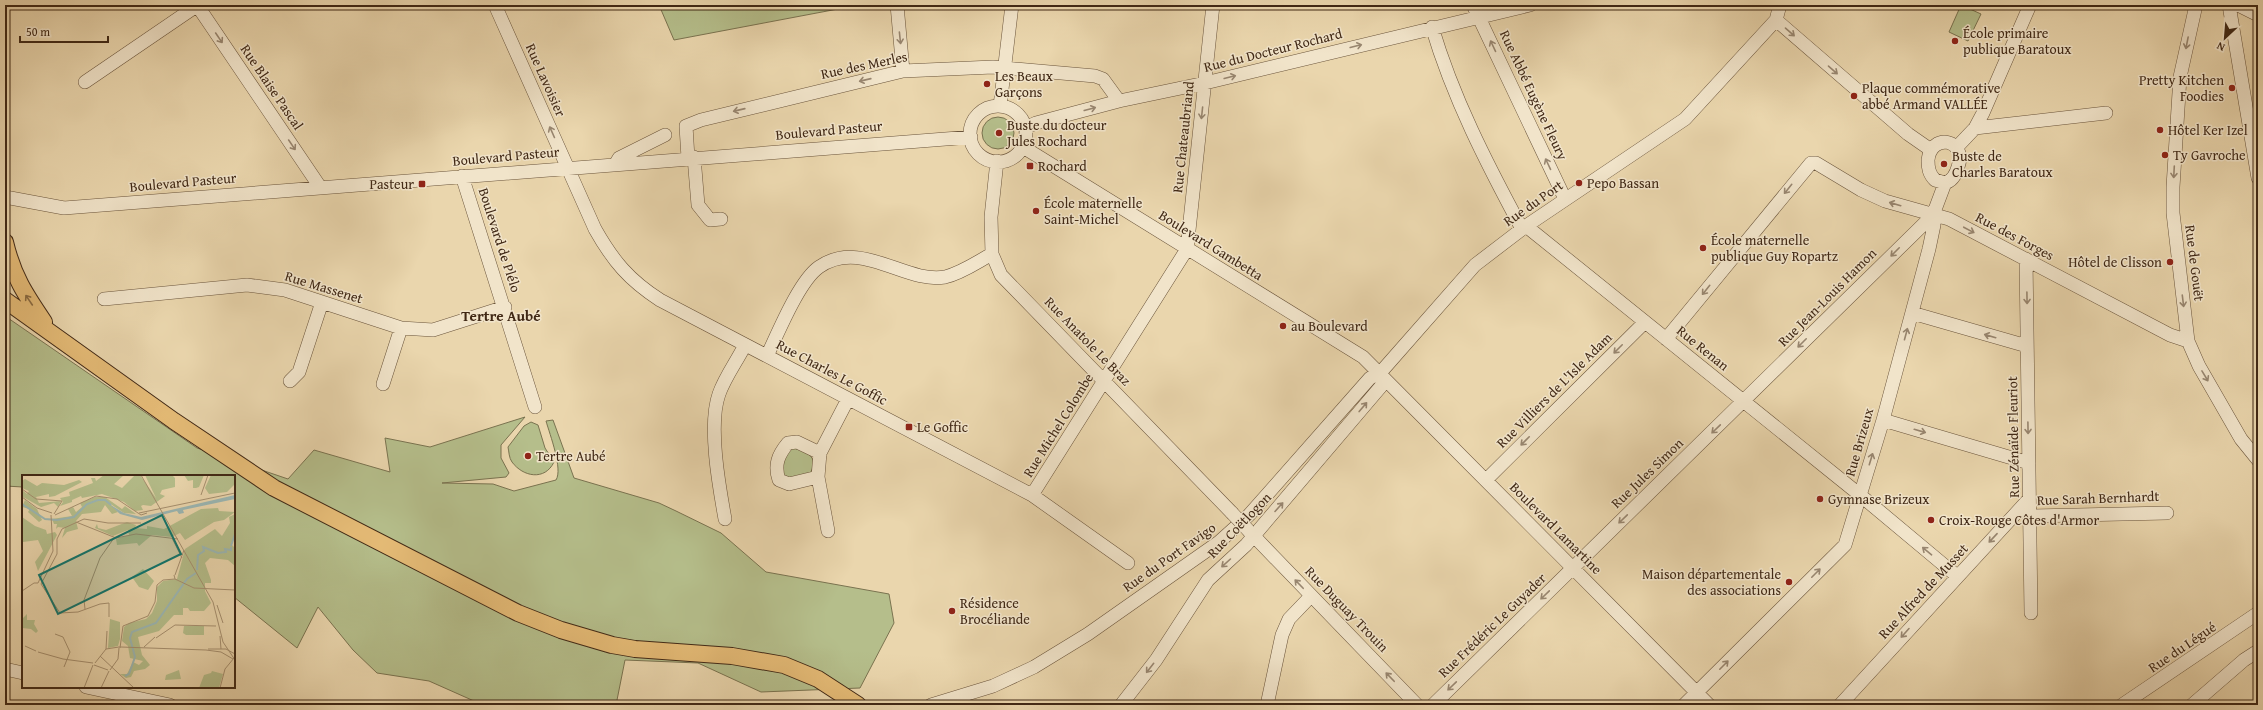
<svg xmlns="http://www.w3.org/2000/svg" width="2263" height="710" font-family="'Gentium Book Plus',serif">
<rect width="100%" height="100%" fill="#ead6ad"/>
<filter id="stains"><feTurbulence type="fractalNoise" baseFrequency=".005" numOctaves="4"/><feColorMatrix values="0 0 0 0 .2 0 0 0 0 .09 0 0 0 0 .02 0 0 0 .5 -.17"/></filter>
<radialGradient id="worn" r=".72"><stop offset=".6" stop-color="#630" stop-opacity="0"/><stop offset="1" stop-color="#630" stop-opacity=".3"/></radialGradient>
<!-- green -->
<path fill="#b5be8b" stroke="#7a7350" d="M659,5H859L674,40Z
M1961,5L1981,14L1968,41L1949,32Z
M982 133a16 16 0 1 1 32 0a16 16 0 1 1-32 0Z
M5,316L197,448L288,479L314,450L390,472L385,438L430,447L525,417L501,445V458L509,473L506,477L442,483L493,484L514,491L556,480C563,469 550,435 546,421L553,420L574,478L659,503L676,511L721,533L766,572L889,594L894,623L860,688L761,692L698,663L625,660L616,705H483L429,681L377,673L353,650L318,607L297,648L234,597V476H23V487L5,486Z
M531,422L538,425L545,448L554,462C545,481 523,477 512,462C509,458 509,452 508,447L524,426Z
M794,448C809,453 820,458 809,475L789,479L782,476L780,465L790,449Z"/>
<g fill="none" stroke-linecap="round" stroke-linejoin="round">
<defs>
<path id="minor" d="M197,5L320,187
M495,5L595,229C613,261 629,280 660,300L1032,495L1128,563
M897,5L903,71
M1473,5L1565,199
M2196,5L2180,77L2173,187V213L2188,341L2199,366L2241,439L2258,460
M2229,5L2258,178
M2238,5L2258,15
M1776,20L1908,134L1931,150
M1432,27C1453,98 1487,164 1522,229
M85,82L198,5
M1000,106L1012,5
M970 134a28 28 0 1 1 56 0a28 28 0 1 1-56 0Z
M1025,128L1036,123L1119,101L1205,83L1530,5
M1975,128L2106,113
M1023,147L1363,357L1709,705
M1957,147L1975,128L1983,113L2030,5
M694,157L698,205L710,220L721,219
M688,158L686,126L701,120L903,71L993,67L1095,76L1103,79L1119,101
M997,161L991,217L992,254L1001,275L1232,513
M616,163L619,158L665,135
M462,176L535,407
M5,197L64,208L971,137
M1526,226L1860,495L1957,576
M2026,259L2031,613
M104,299L247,285L285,290L401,328L433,330L505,307
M1912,313L2027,346
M1666,339L1811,163H1816L1861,190L1885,201L1949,219L2170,335L2188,341
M767,356C778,333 799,281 819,267C861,238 905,284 945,277C962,273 977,262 992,254
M290,381L299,372L322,302
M383,384L401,328
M1883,420L2029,463
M818,477L789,484L779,480C774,465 778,455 788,443L797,442L820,453
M1486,480L1645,322
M1032,495L1187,249L1213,5
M2030,516L2167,513
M725,519C719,486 708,425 719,394C725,377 737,361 745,345
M828,531L818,477L820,453L848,399
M1249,531L1417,705
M5,669L23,673
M86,687L170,705
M931,705L993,686L1034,667L1088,634L1219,542L1249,515L1370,378L1380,373L1388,364L1475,265L1526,226L1685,119L1776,20L1780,5
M1121,705L1156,660L1208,580L1246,545L1383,384L1380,373
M1267,705L1282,635L1289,619L1311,596
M1433,705L1933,215L1945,183C1952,181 1956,174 1958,167C1968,139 1931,132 1928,160C1928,168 1929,174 1935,180L1945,183
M1684,705L1845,545L1883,420L1929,249L1934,225L1933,215
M1840,705L2029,499
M2122,705L2258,613
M2192,705L2244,660L2258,651"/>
<path id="major" d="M5,242C13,276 25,294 44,322
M5,300L174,421L274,488L518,613L561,630L612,645L635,649L732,656L784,665L818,679L858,705"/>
</defs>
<!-- minor casing -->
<use href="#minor" stroke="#6a543b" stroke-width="14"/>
<!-- major casing -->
<use href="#major" stroke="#402815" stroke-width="18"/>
<!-- minor -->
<use href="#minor" stroke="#f1e4ca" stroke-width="13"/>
<!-- major -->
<use href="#major" stroke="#e5bb76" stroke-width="16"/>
<defs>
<path id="minor-bridge" d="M1232,513L1249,531"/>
</defs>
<!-- minor-bridge casing -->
<use href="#minor-bridge" stroke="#6a543b" stroke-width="14" stroke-linecap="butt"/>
<!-- minor-bridge -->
<use href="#minor-bridge" stroke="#f1e4ca" stroke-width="13"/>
</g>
<!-- one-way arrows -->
<defs><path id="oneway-shaft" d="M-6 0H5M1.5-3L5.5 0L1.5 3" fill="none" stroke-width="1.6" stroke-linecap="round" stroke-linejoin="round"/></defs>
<g stroke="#988670">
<use href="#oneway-shaft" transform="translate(1790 32) rotate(41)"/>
<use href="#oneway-shaft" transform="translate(219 38) rotate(56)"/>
<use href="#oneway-shaft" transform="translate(900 38) rotate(84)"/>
<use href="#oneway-shaft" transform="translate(2187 43) rotate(101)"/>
<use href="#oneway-shaft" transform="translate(1356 46) rotate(-14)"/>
<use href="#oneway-shaft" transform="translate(1493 46) rotate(-115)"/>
<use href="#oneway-shaft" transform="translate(1833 70) rotate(41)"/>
<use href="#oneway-shaft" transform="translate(1230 77) rotate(-14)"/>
<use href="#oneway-shaft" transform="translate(865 80) rotate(167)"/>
<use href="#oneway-shaft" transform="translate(1090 109) rotate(-15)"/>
<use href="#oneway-shaft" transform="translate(739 110) rotate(167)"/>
<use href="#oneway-shaft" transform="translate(1202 113) rotate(96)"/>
<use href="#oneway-shaft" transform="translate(552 132) rotate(-114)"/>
<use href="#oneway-shaft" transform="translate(292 145) rotate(56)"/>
<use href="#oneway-shaft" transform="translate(1548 164) rotate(-115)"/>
<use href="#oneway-shaft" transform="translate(2174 172) rotate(93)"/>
<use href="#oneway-shaft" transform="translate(1788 189) rotate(129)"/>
<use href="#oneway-shaft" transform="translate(1895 204) rotate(-164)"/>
<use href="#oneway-shaft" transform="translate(1969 230) rotate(28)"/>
<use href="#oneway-shaft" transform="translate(1895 252) rotate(135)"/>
<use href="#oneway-shaft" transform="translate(1706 290) rotate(129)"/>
<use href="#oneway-shaft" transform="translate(2027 298) rotate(89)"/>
<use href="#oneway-shaft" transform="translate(2183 301) rotate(83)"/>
<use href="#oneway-shaft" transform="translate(1906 334) rotate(-75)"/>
<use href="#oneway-shaft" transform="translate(1990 336) rotate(-164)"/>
<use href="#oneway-shaft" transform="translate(1802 343) rotate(135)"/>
<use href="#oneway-shaft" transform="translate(1618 349) rotate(135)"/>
<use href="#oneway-shaft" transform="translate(2205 376) rotate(59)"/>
<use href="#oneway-shaft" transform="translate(1363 407) rotate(-50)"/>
<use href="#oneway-shaft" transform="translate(2028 428) rotate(89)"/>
<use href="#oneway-shaft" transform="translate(1716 429) rotate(136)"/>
<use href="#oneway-shaft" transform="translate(1920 431) rotate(16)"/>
<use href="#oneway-shaft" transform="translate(1525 441) rotate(135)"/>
<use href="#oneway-shaft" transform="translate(1871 459) rotate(-73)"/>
<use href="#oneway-shaft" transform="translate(1279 507) rotate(-48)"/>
<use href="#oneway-shaft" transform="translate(1623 519) rotate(136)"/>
<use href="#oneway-shaft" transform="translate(1993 538) rotate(133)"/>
<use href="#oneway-shaft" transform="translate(1927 551) rotate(-140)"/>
<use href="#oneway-shaft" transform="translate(1226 563) rotate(138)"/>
<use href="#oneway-shaft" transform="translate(1816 573) rotate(-45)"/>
<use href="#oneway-shaft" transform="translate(1299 584) rotate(-134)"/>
<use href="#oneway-shaft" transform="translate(1545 595) rotate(136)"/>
<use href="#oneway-shaft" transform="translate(1905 633) rotate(132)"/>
<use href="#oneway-shaft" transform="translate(1724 665) rotate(-45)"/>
<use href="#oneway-shaft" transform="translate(1150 668) rotate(128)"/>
<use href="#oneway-shaft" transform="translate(1390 677) rotate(-134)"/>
<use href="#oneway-shaft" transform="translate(1452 686) rotate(136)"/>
</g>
<use stroke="#8a6a41" href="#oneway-shaft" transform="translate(29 300) rotate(-124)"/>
<!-- markers -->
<g fill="#8f2418" stroke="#f1e4ca" stroke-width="1.5">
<circle cx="1955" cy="41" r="4"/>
<circle cx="987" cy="84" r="4"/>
<circle cx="2232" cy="88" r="4"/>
<circle cx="1854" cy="96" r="4"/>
<circle cx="2160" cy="130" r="4"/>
<circle cx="999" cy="133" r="4"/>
<circle cx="2165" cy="155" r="4"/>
<circle cx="1944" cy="164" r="4"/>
<rect x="1026" y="162" width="8" height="8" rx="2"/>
<circle cx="1579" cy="183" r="4"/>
<rect x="418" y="180" width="8" height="8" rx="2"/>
<circle cx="1036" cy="211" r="4"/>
<circle cx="1703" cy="248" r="4"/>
<circle cx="2170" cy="262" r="4"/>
<circle cx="1283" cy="326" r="4"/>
<rect x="905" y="423" width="8" height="8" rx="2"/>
<circle cx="528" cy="456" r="4"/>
<circle cx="1820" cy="499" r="4"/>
<circle cx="1931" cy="520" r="4"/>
<circle cx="1789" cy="582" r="4"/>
<circle cx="952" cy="611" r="4"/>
</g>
<g text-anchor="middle" stroke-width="3" stroke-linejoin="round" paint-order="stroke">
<!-- poi labels -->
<g font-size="14" fill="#402815" stroke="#f1e4ca" text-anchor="start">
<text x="1963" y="38">École primaire<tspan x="1963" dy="16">publique Baratoux</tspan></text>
<text x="995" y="81">Les Beaux<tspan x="995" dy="16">Garçons</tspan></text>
<text x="2224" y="85" text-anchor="end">Pretty Kitchen<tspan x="2224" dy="16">Foodies</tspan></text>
<text x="1862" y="93">Plaque commémorative<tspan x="1862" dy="16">abbé Armand VALLÉE</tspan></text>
<text x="1007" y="130">Buste du docteur<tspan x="1007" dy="16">Jules Rochard</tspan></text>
<text x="2168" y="135">Hôtel Ker Izel</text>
<text x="2173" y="160">Ty Gavroche</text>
<text x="1952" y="161">Buste de<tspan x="1952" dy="16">Charles Baratoux</tspan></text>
<text x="1038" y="171">Rochard</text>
<text x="1587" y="188">Pepo Bassan</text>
<text x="414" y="189" text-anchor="end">Pasteur</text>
<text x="1044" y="208">École maternelle<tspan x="1044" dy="16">Saint-Michel</tspan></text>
<text x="1711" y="245">École maternelle<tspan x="1711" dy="16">publique Guy Ropartz</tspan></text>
<text x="2162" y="267" text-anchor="end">Hôtel de Clisson</text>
<text x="1291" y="331">au Boulevard</text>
<text x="917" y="432">Le Goffic</text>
<text x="536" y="461">Tertre Aubé</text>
<text x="1828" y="504">Gymnase Brizeux</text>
<text x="1939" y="525">Croix-Rouge Côtes d'Armor</text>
<text x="1781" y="579" text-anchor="end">Maison départementale<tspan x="1781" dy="16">des associations</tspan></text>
<text x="960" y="608">Résidence<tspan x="960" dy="16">Brocéliande</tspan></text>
</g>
<!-- street labels -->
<g font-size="14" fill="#402815" stroke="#f1e4ca">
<text transform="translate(1273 50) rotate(-14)" y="5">Rue du Docteur Rochard</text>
<text transform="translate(864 65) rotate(-12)" y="5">Rue des Merles</text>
<text transform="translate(546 80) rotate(66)" y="5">Rue Lavoisier</text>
<text transform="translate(272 87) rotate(56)" y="5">Rue Blaise Pascal</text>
<text transform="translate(1534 95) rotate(65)" y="5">Rue Abbé Eugène Fleury</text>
<text transform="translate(829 130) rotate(-5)" y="5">Boulevard Pasteur</text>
<text transform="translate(1183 137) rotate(-84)" y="5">Rue Chateaubriand</text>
<text transform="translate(506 156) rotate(-5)" y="5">Boulevard Pasteur</text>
<text transform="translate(183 182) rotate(-5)" y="5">Boulevard Pasteur</text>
<text transform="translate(1533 203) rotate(-35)" y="5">Rue du Port</text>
<text transform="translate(2015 236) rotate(28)" y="5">Rue des Forges</text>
<text transform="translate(500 240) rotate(72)" y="5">Boulevard de Plélo</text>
<text transform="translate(1211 245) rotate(32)" y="5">Boulevard Gambetta</text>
<text transform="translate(2195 263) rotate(83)" y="5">Rue de Gouët</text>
<text transform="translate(324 287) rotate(17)" y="5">Rue Massenet</text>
<text transform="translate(1827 297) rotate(-45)" y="5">Rue Jean-Louis Hamon</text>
<text transform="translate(1088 341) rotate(46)" y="5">Rue Anatole Le Braz</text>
<text transform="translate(1703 348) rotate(39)" y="5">Rue Renan</text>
<text transform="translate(832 372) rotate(28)" y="5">Rue Charles Le Goffic</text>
<text transform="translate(1554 390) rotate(-45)" y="5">Rue Villiers de L'Isle Adam</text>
<text transform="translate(1058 425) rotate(-58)" y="5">Rue Michel Colombe</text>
<text transform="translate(2013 437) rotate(-91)" y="5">Rue Zénaïde Fleuriot</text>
<text transform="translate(1859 442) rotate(-74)" y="5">Rue Brizeux</text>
<text transform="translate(1647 473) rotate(-44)" y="5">Rue Jules Simon</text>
<text transform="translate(2098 498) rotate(-2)" y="5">Rue Sarah Bernhardt</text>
<text transform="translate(1239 525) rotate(-46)" y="5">Rue Coëtlogon</text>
<text transform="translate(1556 528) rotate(45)" y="5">Boulevard Lamartine</text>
<text transform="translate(1169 557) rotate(-35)" y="5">Rue du Port Favigo</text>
<text transform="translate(1923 591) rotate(-47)" y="5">Rue Alfred de Musset</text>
<text transform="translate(1347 609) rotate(46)" y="5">Rue Duguay Trouin</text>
<text transform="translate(1492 625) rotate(-44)" y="5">Rue Frédéric Le Guyader</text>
<text transform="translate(2182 647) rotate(-34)" y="5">Rue du Légué</text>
</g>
<!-- neighbourhood labels -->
<g font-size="15" font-weight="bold" fill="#402815" stroke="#f1e4ca">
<text x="501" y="321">Tertre Aubé</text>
</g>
</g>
<!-- overview -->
<g transform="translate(22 475)">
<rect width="213" height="213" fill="#ead6ad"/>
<path d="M82,0H102L92,9L100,13L113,0H118L134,23L123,0H150L153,3V12L140,15L138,19L143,21L129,31L121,30L119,31L121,35L113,36L102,27L80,19L60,23L59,21L50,25V27L38,31L41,27L38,23L48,21L47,17L71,8L69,3H73L74,6ZM162,0H182L177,12L174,13H171V5L166,6ZM189,0H213V9L205,17L187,19L183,13ZM3,4L15,11L20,8L42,10L57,5L60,7L33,21L27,22V19L14,22L17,28L39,26L36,32L32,28L19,32L1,22L0,15L5,19L7,16L0,13V6ZM73,22H83L100,34L103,31L114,39L102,38L87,28L96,37L90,39L83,30L79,37L60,39L54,46L56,54L45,57L40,63L43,53L36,52L34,54L35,49H32L30,44L50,41L46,34L51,32L54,37L60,32L58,28ZM3,25L15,34L20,45L17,47L6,37L8,34L0,32ZM196,33L197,36L213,37L202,45L192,47L163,65L158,58L150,62L130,60L117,71L115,68L95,70L94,64L107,60L106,55L91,61L73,53L75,49L76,53L84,55L105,47L114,50L113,53L125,54V51L142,54L179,34ZM213,39V60L209,69L213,73V91L206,85L188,83L183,88L189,105V108H183V116L189,128L182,136H168L166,133H161V140H152L137,156L116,162L120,180L128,190L123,194L112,196L109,202L104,203L98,199H105L111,187L117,190L121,186L108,183L106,171L100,166L102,152L107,148L124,144L130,138L135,126V112L141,106L155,104L163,74L193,54L200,61L208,48L207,42ZM0,42L13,51L24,55L25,59L33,57L35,60L16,96L13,87L21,76L16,65L1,67ZM121,94L132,106L126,115L117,112L110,102ZM5,139V145H13L12,149L16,156L14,158L9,154L0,153V144ZM88,144L98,147V164L96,171L86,173ZM162,151H182V160H164L161,158ZM157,195L159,204L143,205L144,200ZM190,196L201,199L197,213H177L182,200L189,198Z" fill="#b5be8b"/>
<path d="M213,20V24L161,35L162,38L157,39L155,36L120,45L98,39L87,29L102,38L119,42Z" fill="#9bb7b4"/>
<path fill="none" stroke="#9bb7b4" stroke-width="2" d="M0,29L23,44L35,45L52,42L65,29L76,25H83L89,30M209,71L213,59M175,95L176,80L182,76L181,72L196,78L204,77L203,74L209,75V72M103,201L107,199L113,182L108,163L110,157L134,148L165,104L174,98"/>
<path fill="none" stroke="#a69070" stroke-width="1" d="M119,0L191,127L201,167L213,185M0,14L14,24L40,26L32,39M179,20L186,0M0,22L15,33L30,38M117,38L213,18M33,40L74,21L95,24L119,40L125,38M54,47L94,63L114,59L156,64M150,63L160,83M153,100L162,75M153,104L172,113L213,115M16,108L31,76L29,40M19,109L35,79V64L40,54L62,44L86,48H119M19,109L38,138L56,137L78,129L87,128V142M0,116L12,108H16M195,130L201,148M63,134L62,125L78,83L92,63M33,159L41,162L48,177M198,161L199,174M134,163L153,150L194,151M3,171L14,176M98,171V173L101,151L126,141L133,127L135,110L141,105L153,104L152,100M99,172L184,175L199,177L211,184M122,172L133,162M84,174L85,156M186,174H204L213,179M16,177L41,184L71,188M78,181L112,213M73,188L84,174L97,172M72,190L86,195M42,192L48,177M88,195L96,184L97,173M62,213L71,190M79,213L87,196M198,213L203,194L212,183"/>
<path fill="#0f766e" fill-opacity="0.15" stroke="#0f766e" stroke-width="2" d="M140,40L159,79L36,139L17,100Z"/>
<rect width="213" height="213" fill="none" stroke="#402815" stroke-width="2"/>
</g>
<!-- margin -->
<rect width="2263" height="710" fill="none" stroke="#ead6ad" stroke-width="20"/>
<rect x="6" y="6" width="2251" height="698" fill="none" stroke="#402815" stroke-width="2"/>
<rect x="10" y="10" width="2243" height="690" fill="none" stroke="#402815"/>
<!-- north arrow -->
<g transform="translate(2225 38) rotate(206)" stroke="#f1e4ca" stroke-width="3" paint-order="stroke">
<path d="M0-3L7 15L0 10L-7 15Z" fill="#402815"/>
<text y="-6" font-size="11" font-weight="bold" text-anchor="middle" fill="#402815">N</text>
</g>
<!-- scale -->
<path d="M20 36v6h88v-6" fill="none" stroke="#402815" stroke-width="2"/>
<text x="26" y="36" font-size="12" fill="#402815" stroke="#f1e4ca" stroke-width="3" paint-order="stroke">50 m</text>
<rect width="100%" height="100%" filter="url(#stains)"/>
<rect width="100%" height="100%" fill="url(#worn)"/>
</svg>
